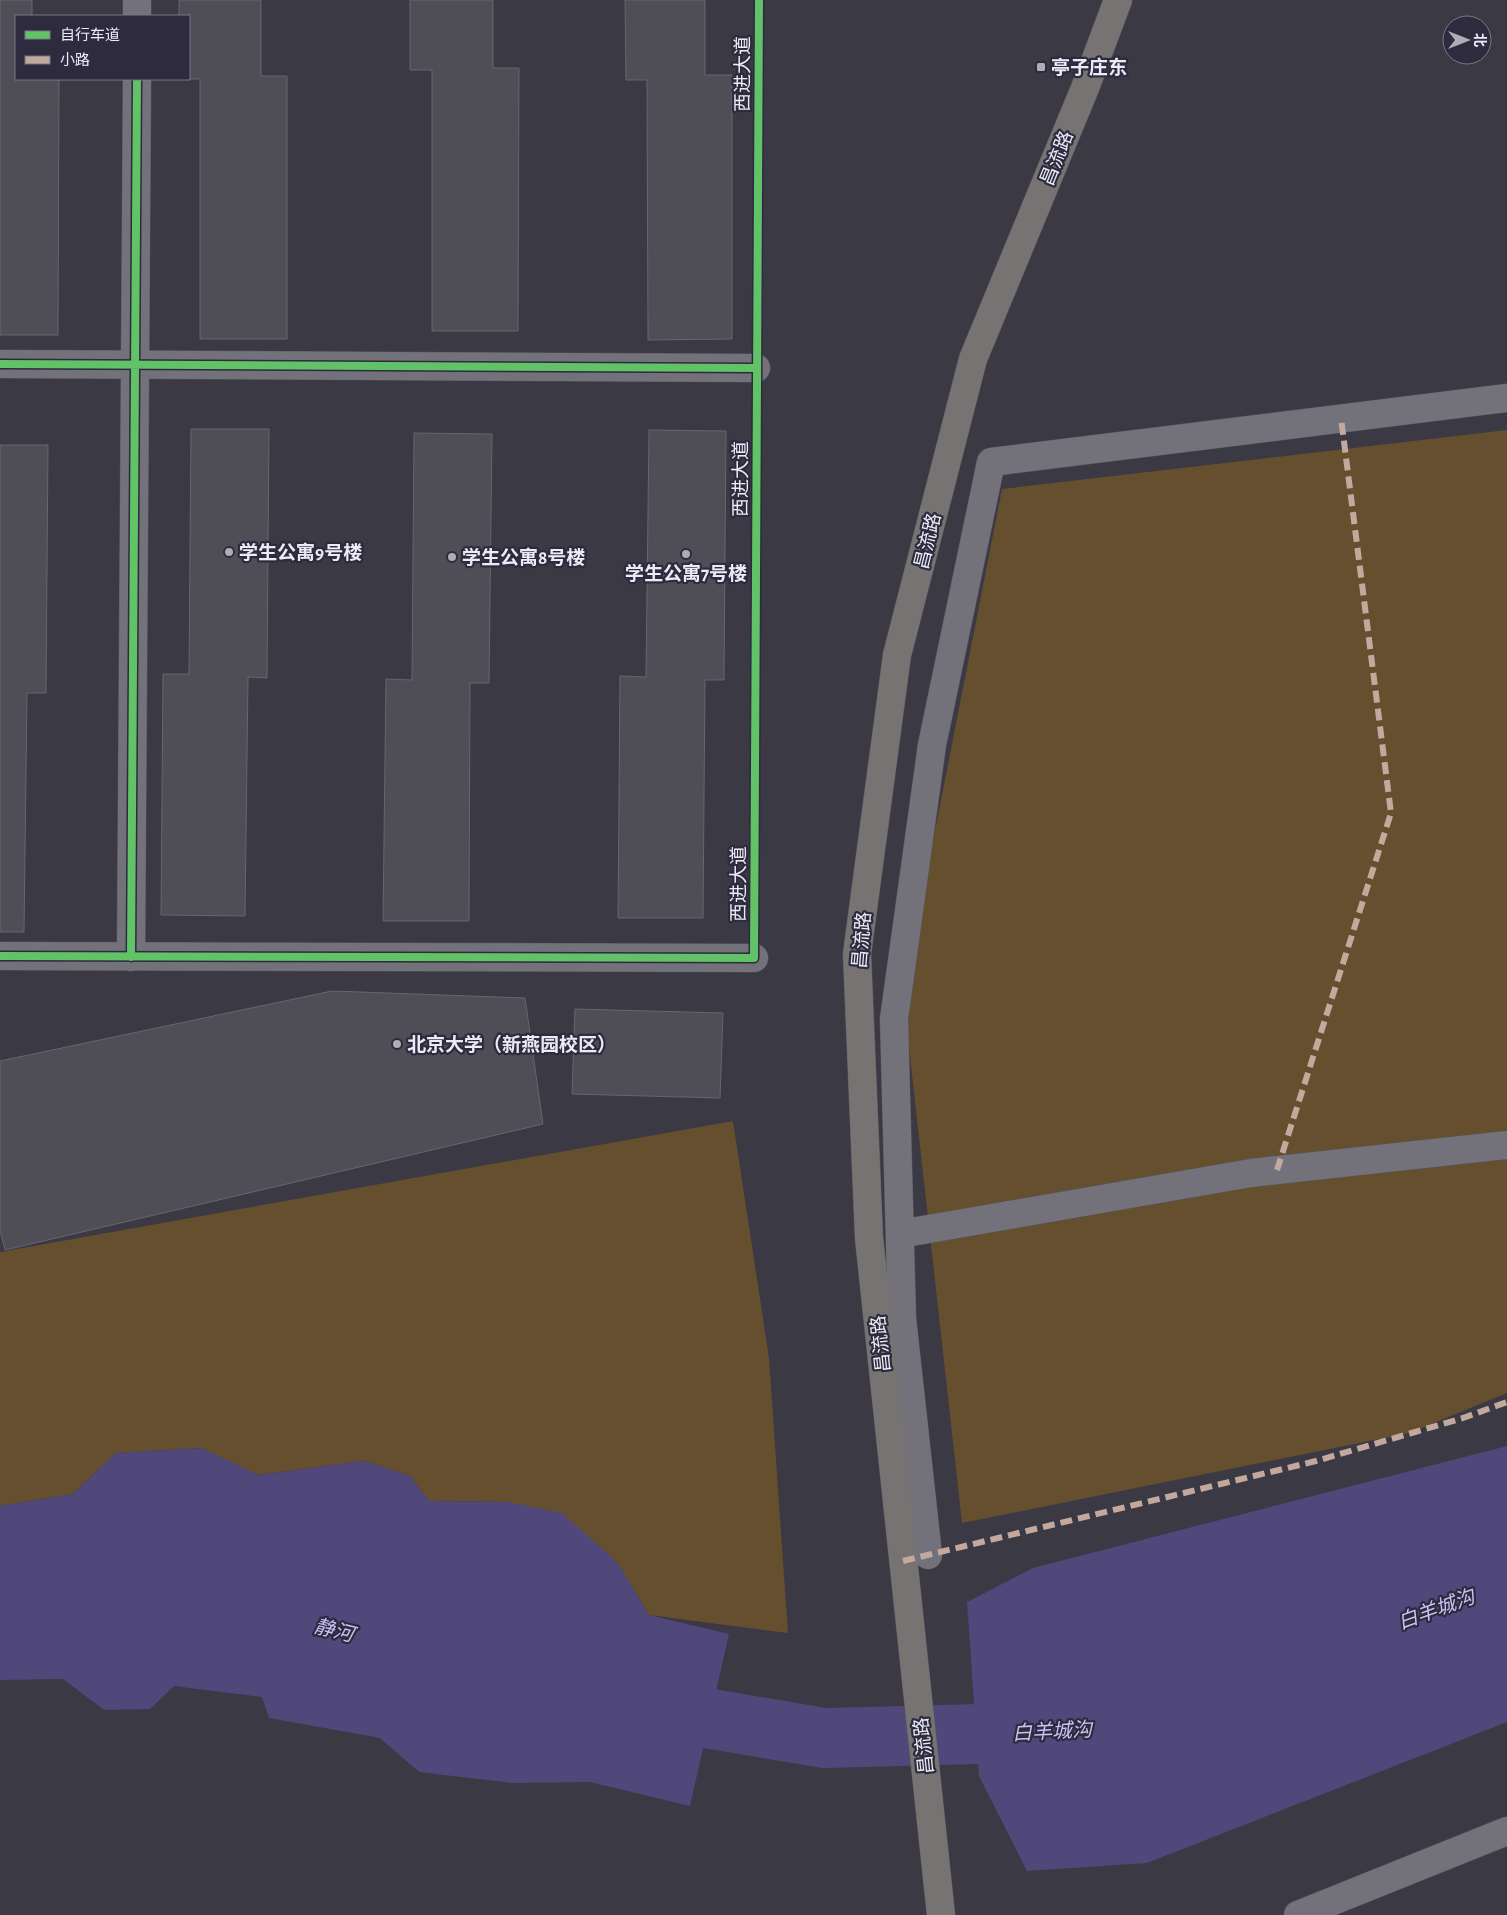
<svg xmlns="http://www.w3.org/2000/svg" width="1507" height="1915" font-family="'Alegreya Sans','Noto Sans SC',sans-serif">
<rect width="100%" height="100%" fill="#3a3944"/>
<!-- green -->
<path fill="#654f2e" d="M1507,430V1393L1409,1433L962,1523L903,994L1002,489Z
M733,1121L769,1358L788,1633L649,1615L616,1561L508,1502L429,1501L410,1476L364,1461L258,1475L202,1448L116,1453L73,1494L0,1506V1252Z"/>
<!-- water -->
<path fill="#50487b" d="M1507,1446V1722L1147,1863L1027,1871L979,1776L967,1602L1033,1568Z
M202,1448L258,1475L364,1461L410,1476L429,1501L508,1502L562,1513L616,1561L649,1615L729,1634L690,1806L590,1782L512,1783L419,1772L380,1738L269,1718L262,1697L174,1686L150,1709L104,1710L63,1679L0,1680V1506L73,1494L116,1453Z"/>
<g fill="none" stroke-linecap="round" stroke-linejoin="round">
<!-- river -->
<path stroke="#50487b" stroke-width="60" d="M630,1703L665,1711L824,1738L1059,1732"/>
</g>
<!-- building -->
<path fill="#4f4e57" stroke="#67666f" d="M0,0H32V16H16V79H59L58,335H0Z
M179,0H261V76H287V339H200V79H189V16H179Z
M410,0H493V68H519L518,331H432V70H410Z
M625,0H705V75H732V339L648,340L647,80H626Z
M191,429H269L267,678L248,677L245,916L161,915L163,674H189Z
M649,430L726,431L724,680H705L703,918H618L620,676L646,677Z
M414,433L492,434L489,683H470L469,921H383L386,679L412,680Z
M0,445H48L46,693H27L24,932H0Z
M332,991L525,998L543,1124L5,1250L0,1230V1061Z
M575,1009L723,1013L720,1098L572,1094Z"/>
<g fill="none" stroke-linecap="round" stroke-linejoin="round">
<defs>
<path id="minor" d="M137,16V0
M0,364L756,368
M0,956L754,958
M131,957L137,79
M900,1234L1251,1173L1507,1145
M928,1555L902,1318L894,1019L932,745L991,462L1507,398
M1298,1915L1507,1831"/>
<path id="major" d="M941,1915L869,1238L857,954L897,655L973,359L1085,88L1118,0"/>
</defs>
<!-- minor casing -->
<use href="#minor" stroke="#57565f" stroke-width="29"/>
<!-- major casing -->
<use href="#major" stroke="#57565f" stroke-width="29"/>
<!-- minor -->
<use href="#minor" stroke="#73727a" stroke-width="28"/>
<!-- major -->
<use href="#major" stroke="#767372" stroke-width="28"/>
<!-- quiet -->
<path stroke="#c3a89e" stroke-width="6" stroke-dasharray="12 6" stroke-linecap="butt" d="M1277,1170L1391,813L1341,418
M903,1561L1316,1461L1463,1418L1507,1402"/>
<defs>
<path id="cycleway" d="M0,364L756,368
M0,956L754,958L759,0
M131,957L137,79"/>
</defs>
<!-- cycleway casing -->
<use href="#cycleway" stroke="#2d2b3d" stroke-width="11"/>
<!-- cycleway -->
<use href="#cycleway" stroke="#61c268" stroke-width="8"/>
</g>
<!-- markers -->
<g fill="#adadb8" stroke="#2d2b3d" stroke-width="2">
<rect x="1036" y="62" width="10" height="10" rx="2.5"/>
<circle cx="229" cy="552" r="5"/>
<circle cx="686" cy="554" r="5"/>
<circle cx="452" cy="557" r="5"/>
<circle cx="397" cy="1044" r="5"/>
</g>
<g text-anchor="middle" stroke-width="4.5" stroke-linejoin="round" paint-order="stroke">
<!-- poi labels -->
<g font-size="19" font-weight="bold" fill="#ebebf7" stroke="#2d2b3d" text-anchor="start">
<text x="1051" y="74">亭子庄东</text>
<text x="239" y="559">学生公寓9号楼</text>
<text x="462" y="564">学生公寓8号楼</text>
<text x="686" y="580" text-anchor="middle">学生公寓7号楼</text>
<text x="407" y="1051">北京大学（新燕园校区）</text>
</g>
<!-- street labels -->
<g font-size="19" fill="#ebebf7" stroke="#2d2b3d">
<text transform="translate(742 74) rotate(-90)" y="7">西进大道</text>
<text transform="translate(1056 158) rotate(-68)" y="7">昌流路</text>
<text transform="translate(740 479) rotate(-90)" y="7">西进大道</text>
<text transform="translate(927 541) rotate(-76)" y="7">昌流路</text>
<text transform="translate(738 884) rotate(-90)" y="7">西进大道</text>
<text transform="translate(861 940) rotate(-85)" y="7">昌流路</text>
<text transform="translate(880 1344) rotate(-96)" y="7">昌流路</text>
<text transform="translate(923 1746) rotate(-96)" y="7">昌流路</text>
</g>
<!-- water labels -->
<g font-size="20" font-style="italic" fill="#c8c3f6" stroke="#2d2b3d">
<text transform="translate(1436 1609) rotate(-20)" y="7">白羊城沟</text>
<text transform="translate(334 1630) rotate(14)" y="7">静河</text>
<text transform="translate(1052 1731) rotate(-3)" y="7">白羊城沟</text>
</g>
</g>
<!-- legend -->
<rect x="15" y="15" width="175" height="65" fill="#2d2b3d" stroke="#797887"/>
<rect x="25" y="31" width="25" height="8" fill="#61c268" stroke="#797887"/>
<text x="60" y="40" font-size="15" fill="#ebebf7">自行车道</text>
<rect x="25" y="56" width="25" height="8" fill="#c3a89e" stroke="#797887"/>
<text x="60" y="65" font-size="15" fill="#ebebf7">小路</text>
<!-- north arrow -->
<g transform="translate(1467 40) rotate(90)"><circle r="24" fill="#2d2b3d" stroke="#797887"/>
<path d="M0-4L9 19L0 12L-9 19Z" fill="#adadb8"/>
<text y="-8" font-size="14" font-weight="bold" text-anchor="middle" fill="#ebebf7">北</text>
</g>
</svg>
